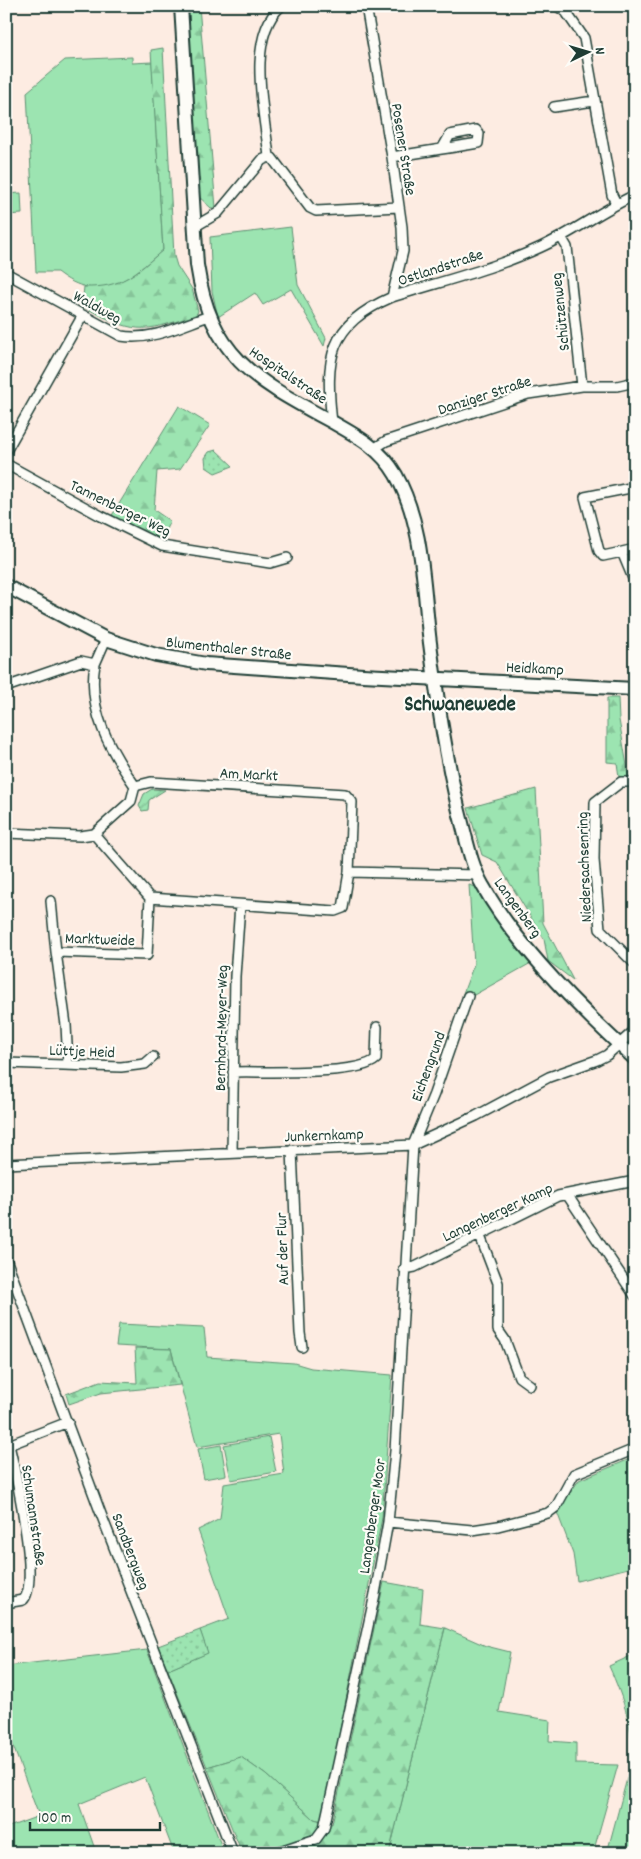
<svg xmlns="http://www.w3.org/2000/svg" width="641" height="1859" font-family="Dekko,sans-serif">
<defs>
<pattern id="forest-firs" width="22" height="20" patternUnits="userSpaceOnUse" patternTransform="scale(1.25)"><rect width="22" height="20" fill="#9ce4b1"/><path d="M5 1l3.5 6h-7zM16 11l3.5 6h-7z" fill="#86c499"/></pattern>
<pattern id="park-dots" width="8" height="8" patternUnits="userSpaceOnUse" patternTransform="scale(1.25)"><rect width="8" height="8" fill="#9ce4b1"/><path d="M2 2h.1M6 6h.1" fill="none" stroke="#86c499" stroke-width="1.8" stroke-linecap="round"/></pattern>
<pattern id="garden-furrows" width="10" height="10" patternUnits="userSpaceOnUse" patternTransform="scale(1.25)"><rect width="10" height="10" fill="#9ce4b1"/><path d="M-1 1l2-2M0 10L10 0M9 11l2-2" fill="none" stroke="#86c499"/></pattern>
</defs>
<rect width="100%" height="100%" fill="#fdece2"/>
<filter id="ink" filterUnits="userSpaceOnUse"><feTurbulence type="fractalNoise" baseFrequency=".02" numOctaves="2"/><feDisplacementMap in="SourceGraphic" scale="10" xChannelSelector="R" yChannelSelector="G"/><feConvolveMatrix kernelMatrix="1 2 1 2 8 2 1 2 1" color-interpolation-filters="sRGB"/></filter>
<g filter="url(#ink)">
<!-- grass -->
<path fill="#9ce4b1" stroke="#5e9072" d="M132,57V63L152,62L163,250C129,279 100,306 57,272H36L27,92L65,60Z
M21,193L22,214L6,215V194Z
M291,227L298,285L326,338L324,346L291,289L263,305L255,293L218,317L212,291L210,237Z
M469,885L480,888L486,903L531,963L474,995L462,996L474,964Z
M119,1324L204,1328L207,1357L294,1363L311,1368L392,1375L382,1518L322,1821L314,1819L266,1775L241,1757L207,1767L168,1670L207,1653L200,1630L229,1619L198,1530L220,1519L224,1484L284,1474L279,1434L197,1447L171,1349L116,1346Z
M269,1437L276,1472L231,1480L224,1445Z
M221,1445L226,1475L204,1479L198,1449Z
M635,1457V1572L632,1567L577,1581L573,1554L557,1512L579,1480Z
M445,1628L486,1646L510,1652L499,1712L550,1720L549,1741L576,1743V1764L618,1765L593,1853H389Z
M147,1650L224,1853H174L145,1777L79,1804L96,1852L105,1850L106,1853H6V1828L39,1816L6,1727V1666Z
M635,1654V1853H607L629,1771L633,1768C634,1730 624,1700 609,1666Z"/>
<!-- forest -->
<path fill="url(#forest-firs)" stroke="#5e9072" d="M186,6H199L216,208H211L197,195Z
M163,48L174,256L177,266L192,289L198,311L196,315C139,334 136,334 82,306L84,287C122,288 135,274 163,250L151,50Z
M179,406L210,425L180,469L157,471L154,510L170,521L160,541L111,517Z
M607,698H618L619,720L629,777H619L617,763L607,762Z
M536,789L543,923L573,980L548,961L544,939L497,862L482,855L468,808Z
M135,1348L171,1349L180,1385L101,1393L69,1404L66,1394L100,1381L137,1383Z
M384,1582L423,1589L420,1624L445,1628L389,1853H242L207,1767L241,1757L266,1775L314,1819L332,1824Z"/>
<!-- park -->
<path fill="url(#park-dots)" stroke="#5e9072" d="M216,450L233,466L215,473L206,467L205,458L209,452Z
M200,1630L208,1653L168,1670L158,1646Z"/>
<!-- garden -->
<path fill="url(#garden-furrows)" stroke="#5e9072" d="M152,789L165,790L149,800L148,810L142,811L139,806L144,794Z"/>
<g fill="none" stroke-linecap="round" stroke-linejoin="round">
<defs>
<path id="street" d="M366,6L392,157L402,227L403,251L392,297
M557,6L566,12L584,38L612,195L616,203
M554,107L594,101
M269,157L272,158L310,208L316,211L399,207
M392,157C421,152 450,148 478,143L479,134L476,130L450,135L442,149
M194,227L218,213L262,160L269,157C265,115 245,38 281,6
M561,237L567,247L582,386
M6,273L121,336C152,341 180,326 209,316
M332,423C325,358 328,325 392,297C442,281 494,269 541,247C574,232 602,210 635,195
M375,448L386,441L528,394L582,386H617L635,382
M6,451L83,315
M6,464L101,516L162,546L270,563L287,558
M635,487L585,497L599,551L603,556L622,552L635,583
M622,552L635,549
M95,664C87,710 110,750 135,786
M6,687L81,661L95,664L106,639
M635,782H621L595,802L594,860L600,929L635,964
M6,833L80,836L94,834L131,801L135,786L151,782L345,794L352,802L349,872L478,875
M94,834L150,898L335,911L343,908L349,872
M51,901L56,952
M6,1063L121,1067L145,1064L153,1057
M68,1064L66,1025L56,952L147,955L150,898
M233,1072C261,1071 358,1076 376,1059L377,1027
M292,1150L300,1333L302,1347
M232,1153L235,976L240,905
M6,1164L413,1145L476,1116L549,1077L597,1060L607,1055L635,1030
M568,1196L635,1296
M480,1236L498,1283V1330L505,1340L519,1377L530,1385
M6,1259L101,1514L233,1853
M404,1269L415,1267L558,1196L635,1181
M6,1446L68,1422
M388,1522L472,1530L498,1526L548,1513L556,1507L574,1474L635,1449
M6,1603L23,1600C41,1585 15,1470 9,1445
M274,1853L316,1839L324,1828L375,1594L388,1522L395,1451L413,1145L434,1094L468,996"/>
<path id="secondary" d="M181,6L197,265C211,359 257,381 334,423C359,437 381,449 396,475C424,525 423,588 430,643C438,705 447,766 463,827C468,847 473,869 483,886C517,947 583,1012 635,1059
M6,586L106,639L156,655L206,664L363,675L635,689"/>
</defs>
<!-- street casing -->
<use href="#street" stroke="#1f3d34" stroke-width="12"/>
<!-- secondary casing -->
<use href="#secondary" stroke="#1f3d34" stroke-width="16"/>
<!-- street -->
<use href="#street" stroke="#fdfcf7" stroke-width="9"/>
<!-- secondary -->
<use href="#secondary" stroke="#fdfcf7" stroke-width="12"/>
</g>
</g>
<g text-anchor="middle" stroke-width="4.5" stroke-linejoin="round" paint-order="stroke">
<!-- street labels -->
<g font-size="16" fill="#1f3d34" stroke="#fdfcf7">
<text transform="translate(405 149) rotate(81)" y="6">Posener Straße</text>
<text transform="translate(440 266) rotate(-18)" y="6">Ostlandstraße</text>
<text transform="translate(98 306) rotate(29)" y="6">Waldweg</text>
<text transform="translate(559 312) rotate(-96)" y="6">Schützenweg</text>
<text transform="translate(289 374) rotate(34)" y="6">Hospitalstraße</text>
<text transform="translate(484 394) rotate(-18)" y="6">Danziger Straße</text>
<text transform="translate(121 507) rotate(26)" y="6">Tannenberger Weg</text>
<text transform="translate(229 647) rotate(6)" y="6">Blumenthaler Straße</text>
<text transform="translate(535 667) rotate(3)" y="6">Heidkamp</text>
<text transform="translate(249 773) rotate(3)" y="6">Am Markt</text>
<text transform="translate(583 867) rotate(-92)" y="6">Niedersachsenring</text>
<text transform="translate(519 907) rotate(54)" y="6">Langenberg</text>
<text transform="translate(100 938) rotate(2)" y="6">Marktweide</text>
<text transform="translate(220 1028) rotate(-89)" y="6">Bernhard-Meyer-Weg</text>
<text transform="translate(82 1050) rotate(2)" y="6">Lüttje Heid</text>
<text transform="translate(427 1066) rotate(-70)" y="6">Eichengrund</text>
<text transform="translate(324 1134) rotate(-2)" y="6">Junkernkamp</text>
<text transform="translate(497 1211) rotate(-25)" y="6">Langenberger Kamp</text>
<text transform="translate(281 1249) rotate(-92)" y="6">Auf der Flur</text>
<text transform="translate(35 1515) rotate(82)" y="6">Schumannstraße</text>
<text transform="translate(371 1516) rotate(-82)" y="6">Langenberger Moor</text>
<text transform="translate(132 1551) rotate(69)" y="6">Sandbergweg</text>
</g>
<!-- district labels -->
<g font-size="21" font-weight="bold" fill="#1f3d34" stroke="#fdfcf7">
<text x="460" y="710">Schwanewede</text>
</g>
</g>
<!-- margin -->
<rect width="641" height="1859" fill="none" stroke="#fdfcf7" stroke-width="25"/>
<rect x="12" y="12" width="616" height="1834" fill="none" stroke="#1f3d34" stroke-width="2" filter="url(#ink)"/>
<!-- north arrow -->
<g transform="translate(588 52) rotate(85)" stroke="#fdfcf7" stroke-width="4" paint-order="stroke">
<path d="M0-4L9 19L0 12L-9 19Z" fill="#1f3d34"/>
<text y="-8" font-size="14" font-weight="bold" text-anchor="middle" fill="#1f3d34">N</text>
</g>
<!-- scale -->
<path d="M30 1822v8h130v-8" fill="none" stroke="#1f3d34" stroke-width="2.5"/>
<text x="38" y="1822" font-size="15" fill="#1f3d34" stroke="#fdfcf7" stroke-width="4" paint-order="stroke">100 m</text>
</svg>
